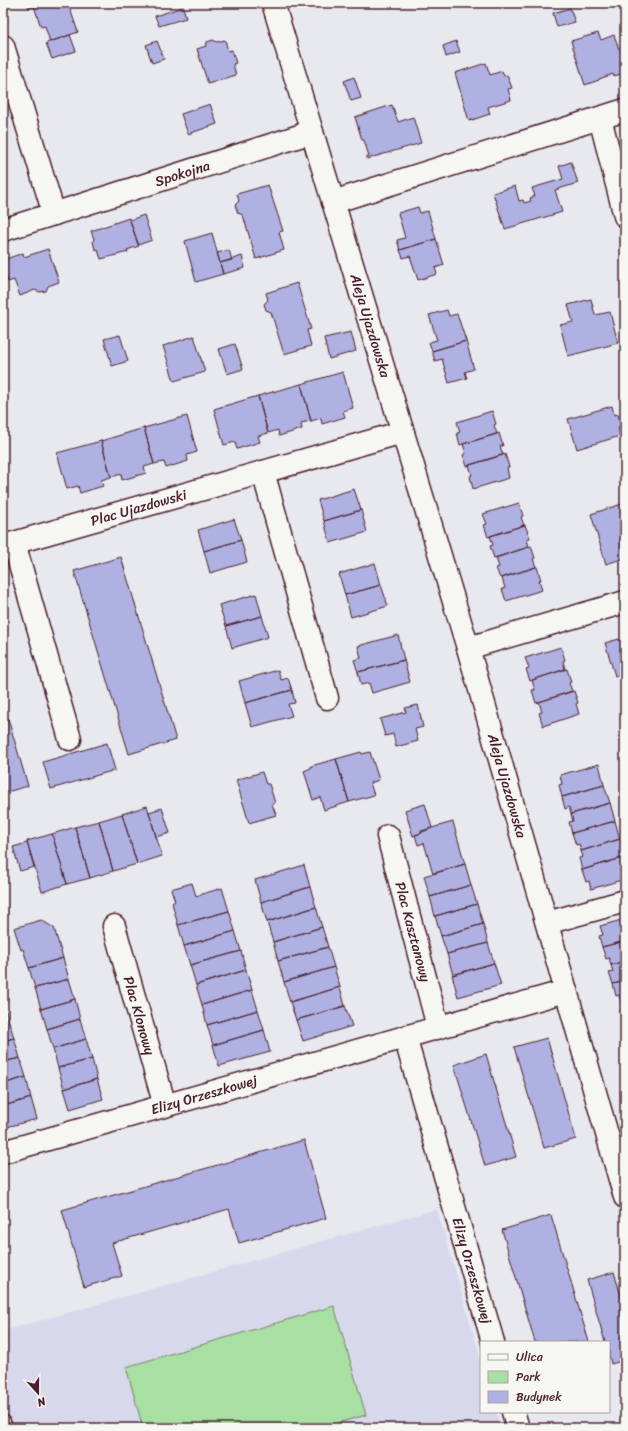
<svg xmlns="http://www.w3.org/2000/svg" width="628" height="1431" font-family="Sriracha,sans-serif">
<rect width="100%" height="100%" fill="#e8e8ef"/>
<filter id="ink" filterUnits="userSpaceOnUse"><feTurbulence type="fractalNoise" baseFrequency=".025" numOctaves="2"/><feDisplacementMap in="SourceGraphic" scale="8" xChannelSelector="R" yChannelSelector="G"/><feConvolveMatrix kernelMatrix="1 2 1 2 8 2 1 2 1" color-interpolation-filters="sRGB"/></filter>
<g filter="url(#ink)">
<!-- built -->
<path fill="#d7d8eb" d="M437,1209L481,1360V1412H496L501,1428H3V1331Z"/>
<!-- green -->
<path fill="#a8dfa3" stroke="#797f67" d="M334,1306L366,1415L320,1428H143L126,1367Z"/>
<!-- building -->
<path fill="#afb1e2" stroke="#4a1f2b" d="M27,3H68L78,32L50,42L45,26L41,27L34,6L29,8Z
M183,7L186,18L159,26L155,16Z
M570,8L575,22L557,27L553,13Z
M598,33L601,40L614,35L619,49L623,47L625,54V62H624L625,73L614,76L613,74L599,79V80L585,85L571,41Z
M70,35L76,51L52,59L46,43Z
M213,40L217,42L225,40L228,51L232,50L236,63L233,64L236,75L208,84L197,49L206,46L207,42Z
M157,41L164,59L152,63L146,45Z
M456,41L460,52L446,57L443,46Z
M486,63L490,75L502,71L504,76L507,75L512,88L508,89L511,100L488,107L490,114L469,121L455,73Z
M354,77L361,98L351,101L344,81Z
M210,104L217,124L188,134L181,114Z
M392,105L398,122L413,117L421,143L367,159V156H369L364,140H362L355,117Z
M571,162L578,183L555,190L562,212L505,229L493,193L515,186L519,201L523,200L524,203L531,201L530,198L535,196L532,188L563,179L559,166Z
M268,185L283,231L279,232L284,250L256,259L243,215L238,213L235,205L239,201L237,194Z
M418,207L420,213L428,211L436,239L400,250L397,240L405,238L398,213Z
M144,215L152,240L138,245L130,220Z
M129,218L139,246L127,250L128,252L101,259L98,250L95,249L93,242L94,239L91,231Z
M212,233L223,274L196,282L185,241Z
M436,239L444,265L435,268L437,274L418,280L410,256L403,258L400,250Z
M48,249L59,282L48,286L46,291L40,292L35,290L20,296L14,280L8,282L3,267V260L23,253L24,257Z
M229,250L232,260L220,263L217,253Z
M242,256L245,268L223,274L220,263Z
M297,283L311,329L307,330L311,346L284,354L271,312L266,310L264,304L268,300L266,293Z
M591,299L595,315L610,312L618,343L568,356L560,325L573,322L568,305Z
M447,310L449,316L457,314L466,341L432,351L429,342L437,340L429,315Z
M351,332L356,351L329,359L324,338Z
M120,335L128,361L112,366L104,339Z
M194,336L205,372L174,381L163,346Z
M466,341L474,369L465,372L467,378L449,383L442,359L435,361L432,351Z
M235,344L243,369L227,374L219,349Z
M343,372L353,408L343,411L345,417L322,424L321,418L311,421L301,384Z
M301,384L311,421L301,423L302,429L279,436L278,430L268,433L258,396Z
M258,396L268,433L258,436L260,442L237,449L235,442L224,445L214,409Z
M612,406L614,415L618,414L621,426L618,427L620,436L577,449L568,419Z
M492,411L496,424L494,425L497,434L460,445L457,433L460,432L457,422Z
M187,416L197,452L187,455L188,461L166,468L164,462L154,464L144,428Z
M144,428L154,464L144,467L146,473L122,480L121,474L111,477L101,441Z
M499,433L503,446H500L503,455L467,466L463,455L466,453L463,444Z
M101,441L111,477L101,480L103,486L80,493L78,486L67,489L57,453Z
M505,454L509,467L507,468L509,478L473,489L470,476L472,475L469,465Z
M354,489L361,510L324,521L318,500Z
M519,503L523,516L521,517L524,525L488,537L484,525L487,524L483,514Z
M622,504L625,513V558L606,564L591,514Z
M361,510L367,532L330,543L324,521Z
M234,519L241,540L204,551L198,530Z
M525,525L530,538L527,539L529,547L494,558L490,546L493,545L490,536Z
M241,540L247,562L210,573L204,551Z
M531,546L535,558L533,559L536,567L500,578L496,568L499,567L496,558Z
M121,557L176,740L129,754L74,571Z
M375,563L381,585L345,595L339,574Z
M536,567H537L541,580H539L542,590L506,601L502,589L505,588L502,578Z
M381,585L388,606L351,617L345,595Z
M256,594L262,616L226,626L219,605Z
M262,616L268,637L232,648L226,626Z
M398,635L404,660L358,672L354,660L361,658L358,646Z
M619,639L620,641L625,640V673L615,676L605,643Z
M561,647L565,660L563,661L565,669L530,681L526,669L529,668L525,658Z
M404,660L410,682L372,693L369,683L361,685L358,672Z
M567,669L571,682L569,683L572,691L536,703L532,690H535L532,680Z
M278,670L281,680L288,678L292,690L245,703L239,681Z
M292,690L295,703L288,704L292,716L252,727L245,703Z
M574,691L578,703L576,704L579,714L543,726L539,713L542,712L539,702Z
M3,702L28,786L3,793Z
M418,705L423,727L415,729L418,741L396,747L393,734L385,736L380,719L406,712L405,708Z
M107,743L115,770L51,789L43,762Z
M361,752L362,754L370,752L379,780L370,783L374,795L349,802L336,759Z
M336,759L349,802L324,810L320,797L313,800L304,771L311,768V766Z
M599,764L604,785L562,797L559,785L562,784L560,775Z
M262,772L266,784H269L275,803L272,804L276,815L249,823L236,780Z
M604,785L610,803L571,814L569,807L565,809L562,797Z
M610,803L615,821L572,833L569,822L573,821L571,814Z
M425,804L432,828L413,836L405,810Z
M147,806L162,856L137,864L122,814Z
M162,808L170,833L156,837L149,812Z
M122,814L137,864L113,871L99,821Z
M99,821L113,871L90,878L75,827Z
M615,821L620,839L581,851L579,844L576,845L572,833Z
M453,822L465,864L433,874L424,843L418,845L415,835L422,833L421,831Z
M75,827L90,878L67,884L52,834Z
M52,834L67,884L42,892L27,841Z
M620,839L625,857L582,870L579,858L583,857L581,851Z
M27,843L34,867L20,871L13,847Z
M625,857V879L591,889L589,881L586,882L582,870Z
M465,864L471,885L430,897L424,876Z
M304,865L310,887L261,902L255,880Z
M192,883L196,896L222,888L229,911L178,925L172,903L175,901L171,889Z
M471,885L477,904L435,916L430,897Z
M310,887L316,907L267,922L261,902Z
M477,904L483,924L441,936L435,916Z
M316,907L322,927L273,942L267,922Z
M229,911L235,931L184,946L178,925Z
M625,919V941L602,947L599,936L603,935L600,926Z
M41,920L54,928L63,958L29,968L23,949L21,950L14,928Z
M483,924L488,943L447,954L441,936Z
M322,927L328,947L278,961L273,942Z
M235,931L241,951L190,965L184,946Z
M625,941V961L611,965L609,958L606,959L602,947Z
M488,943L494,963L453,975L447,954Z
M328,947L334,967L284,982L278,961Z
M241,951L246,970L196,985L190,965Z
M63,958L69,979L35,988L29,968Z
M625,961V981L613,984L609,973L613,972L611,965Z
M494,963L501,985L458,997L452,975Z
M334,967L340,987L290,1002L284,982Z
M246,970L252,990L202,1005L196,985Z
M69,979L75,999L41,1009L35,988Z
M625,981V1001L621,1002L619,995L616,996L613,984Z
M340,987L345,1006L296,1020L290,1002Z
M252,990L258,1010L207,1025L202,1005Z
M75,999L80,1019L47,1029L41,1009Z
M3,1001L8,1018L3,1019Z
M625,1001V1021H623L620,1010L623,1008L621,1002Z
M345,1006L352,1026L303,1041L296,1020Z
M258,1010L264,1030L213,1045L207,1025Z
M8,1018L14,1038L3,1041V1019Z
M80,1019L86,1039L53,1049L47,1029Z
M264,1030L270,1052L219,1066L213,1045Z
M14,1038L20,1058L3,1062V1041Z
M547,1038L576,1139L544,1148L514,1047Z
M86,1039L92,1059L58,1068L53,1049Z
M486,1054L516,1157L485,1166L454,1065Z
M20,1058L26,1077L3,1084V1062Z
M92,1059L97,1079L64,1089L58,1068Z
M26,1077L31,1098L3,1106V1084Z
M97,1079L103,1099L70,1109L64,1089Z
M31,1098L37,1119L3,1128V1106Z
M304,1140L326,1218L239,1243L229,1209L112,1243L122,1276L84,1287L62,1210Z
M551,1215L589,1342H535L502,1230Z
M614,1272L625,1310V1360L611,1364L609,1355V1342H605L587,1280Z"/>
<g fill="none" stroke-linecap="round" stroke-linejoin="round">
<defs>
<path id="lane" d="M3,1422L5,1428"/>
<g id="street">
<path id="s1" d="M273,3L468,648L625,1197"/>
<path d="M3,46L54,214"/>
<path d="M600,118L625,216"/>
<path d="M333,202L625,110"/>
<path id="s2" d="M3,230L312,132"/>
<path d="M263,472L327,698"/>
<path d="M14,543L70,739"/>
<path id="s3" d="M3,546L403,432"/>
<path d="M468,648L625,602"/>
<path id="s4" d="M388,836L438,1027"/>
<path d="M547,923L625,901"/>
<path id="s5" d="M114,926L165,1106"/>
<path id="s6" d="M405,1037L493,1342"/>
<path id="s7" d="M3,1152L566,991"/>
<path d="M513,1412L518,1428"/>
</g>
</defs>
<!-- lane casing -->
<use href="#lane" stroke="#4a1f2b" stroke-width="17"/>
<!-- street casing -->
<use href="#street" stroke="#4a1f2b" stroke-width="25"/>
<!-- lane -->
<use href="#lane" stroke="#f6f6f2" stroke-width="14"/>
<!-- street -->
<use href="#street" stroke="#f6f6f2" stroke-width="22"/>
</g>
</g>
<g text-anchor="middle" stroke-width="3" stroke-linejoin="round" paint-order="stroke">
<!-- street labels -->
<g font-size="14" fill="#4a1f2b" stroke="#f6f6f2">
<text dy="5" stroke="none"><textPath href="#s2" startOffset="188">Spokojna</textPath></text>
<text dy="5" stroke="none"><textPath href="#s1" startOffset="337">Aleja Ujazdowska</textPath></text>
<text dy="5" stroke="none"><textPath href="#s3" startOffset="141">Plac Ujazdowski</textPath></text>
<text dy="5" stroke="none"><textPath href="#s1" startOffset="817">Aleja Ujazdowska</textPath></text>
<text dy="5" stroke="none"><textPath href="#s4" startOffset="99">Plac Kasztanowy</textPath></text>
<text dy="5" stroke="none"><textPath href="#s5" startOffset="93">Plac Klonowy</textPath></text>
<text dy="5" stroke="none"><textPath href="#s7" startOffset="209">Elizy Orzeszkowej</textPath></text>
<text dy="5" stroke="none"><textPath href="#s6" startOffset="243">Elizy Orzeszkowej</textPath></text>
</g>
</g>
<!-- margin -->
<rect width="628" height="1431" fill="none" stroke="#f6f6f2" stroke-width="16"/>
<rect x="8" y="8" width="612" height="1415" fill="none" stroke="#4a1f2b" stroke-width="1.5" filter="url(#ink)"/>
<!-- legend -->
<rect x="480" y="1341" width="130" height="72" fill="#f6f6f2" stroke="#b1a0a2"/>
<rect x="488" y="1354" width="20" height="6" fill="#f6f6f2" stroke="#b1a0a2"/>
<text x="516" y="1361" font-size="12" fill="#4a1f2b">Ulica</text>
<rect x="488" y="1371" width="20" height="12" fill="#a8dfa3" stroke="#b1a0a2"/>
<text x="516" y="1381" font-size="12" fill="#4a1f2b">Park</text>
<rect x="488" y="1391" width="20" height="12" fill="#afb1e2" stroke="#b1a0a2"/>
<text x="516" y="1401" font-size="12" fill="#4a1f2b">Budynek</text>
<!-- north arrow -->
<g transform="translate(38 1393) rotate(159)" stroke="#f6f6f2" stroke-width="3" paint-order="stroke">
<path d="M0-3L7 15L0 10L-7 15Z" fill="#4a1f2b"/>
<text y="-6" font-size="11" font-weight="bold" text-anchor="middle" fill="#4a1f2b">N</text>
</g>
</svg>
